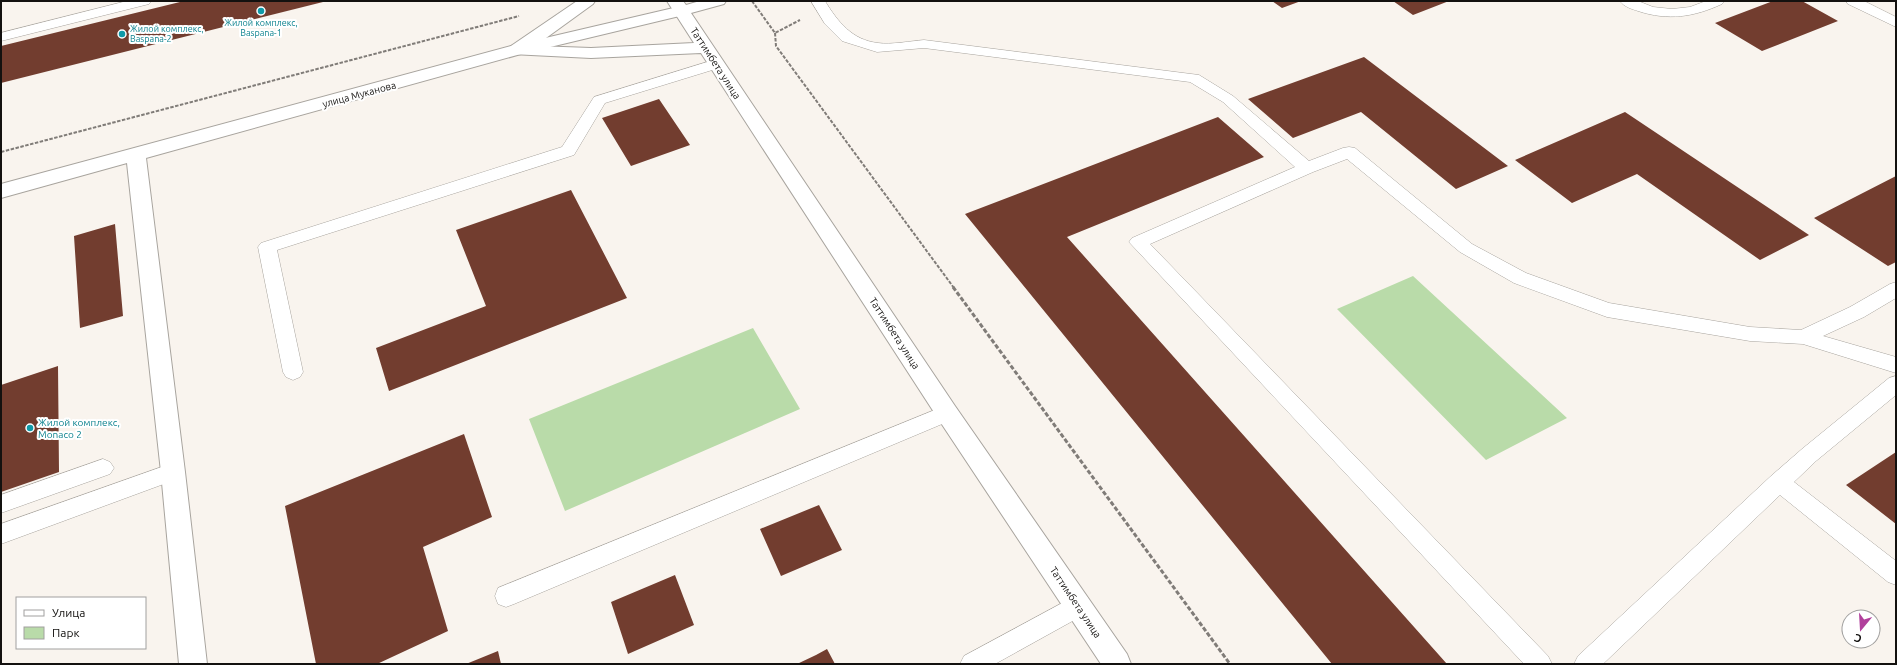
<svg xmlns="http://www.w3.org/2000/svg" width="1897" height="665" font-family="Ubuntu,sans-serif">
<rect width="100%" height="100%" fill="#f9f4ee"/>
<!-- green -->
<path fill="#b9dba9" d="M1413,276L1567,418L1486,460L1337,309Z
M753,328L800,409L565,511L529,419Z"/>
<!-- building -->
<path fill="#723d2f" d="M184,1L323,2L1,83V46Z
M1272,1H1301L1282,8Z
M1393,1H1449L1413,15Z
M1773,1H1802L1838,21L1762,51L1715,23Z
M1364,57L1508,166L1456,189L1361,112L1293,138L1248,99Z
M659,99L690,145L631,166L602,118Z
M1625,112L1809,235L1760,260L1637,174L1572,203L1515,160Z
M1218,117L1264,157L1067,237L1447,664H1332L965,214Z
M1896,176V262L1888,266L1814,218Z
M571,190L627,298L389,391L376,348L486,306L456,230Z
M115,224L123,316L80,328L74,236Z
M58,366L59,472L1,492V385Z
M464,434L492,517L423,547L448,631L377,664H316L285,506Z
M1896,452V524L1846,485Z
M819,505L842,550L781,576L760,529Z
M675,575L694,625L628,654L611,602Z
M827,649L835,664H797L816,655Z
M498,651L501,664H466Z"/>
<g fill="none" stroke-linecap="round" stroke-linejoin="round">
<defs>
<path id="service" d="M127,1H151L149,4L1,41V33Z
M811,1H825C838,22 852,40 878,43C891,45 911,41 924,40L1199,75L1233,96L1309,161L1343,148L1349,147L1355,148L1472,244L1526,273L1609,303L1750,327L1801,330L1850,307L1890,284L1896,282V298L1864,317L1823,336L1896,357V373L1803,344L1750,341L1607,317L1514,283L1460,252L1347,159L1313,172L1150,244L1548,656L1552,664H1524L1129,242L1132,238L1295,167L1223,102L1190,82L924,48L877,52L842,41L825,24Z
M1620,1H1638L1653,7L1672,9L1690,7L1706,1H1724L1722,4C1694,17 1668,21 1638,11C1632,9 1624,7 1620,1Z
M1846,1H1864L1896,17V27L1848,4Z
M717,59L722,61L724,64L722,67L605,103L574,155L277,250L303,372L300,377L293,380L286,377L283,372L258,247L261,243L562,147L594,97Z
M1896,376V395L1816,461L1794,482L1896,561V585L1888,582L1780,495L1603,664H1574L1578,656L1771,476L1802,449L1889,378Z
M947,405L954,407L957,413L954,419L514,604L506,607L498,604L495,596L498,588Z
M103,459L110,462L114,468L110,474L1,513V495Z
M173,463L180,466L184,472L180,478L1,544V524Z
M1079,594L1087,597L1091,605L1087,613L995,664H960L964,656Z"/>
<path id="minor" d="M682,6L688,8L690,11L688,14L521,54L146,158L185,472L207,664H179L161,472L127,163L1,198V184L511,46Z"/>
<path id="secondary" d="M577,1H595L593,4L535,46L591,48L694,43L667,1H683L686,5L700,1H726L724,4L691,13L955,406L1127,654L1131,664H1101L939,420L701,53L591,58L511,54L508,50L511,46Z"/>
</defs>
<!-- service casing -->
<use href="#service" stroke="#a8a49e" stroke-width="1"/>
<!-- minor casing -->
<use href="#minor" stroke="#a8a49e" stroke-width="2"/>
<!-- secondary casing -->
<use href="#secondary" stroke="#a8a49e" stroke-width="2"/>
<!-- path-far1 -->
<path stroke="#807c78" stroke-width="2" stroke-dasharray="3.5 1.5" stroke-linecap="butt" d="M752,1L775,33L800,20
M775,33L776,46L954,288
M1,152L519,16"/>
<!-- path -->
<path stroke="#807c78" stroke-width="3" stroke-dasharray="4.5 2" stroke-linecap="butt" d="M953,287L1230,664"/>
<!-- service -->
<use href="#service" fill="#fff" fill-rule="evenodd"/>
<!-- minor -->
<use href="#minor" fill="#fff" fill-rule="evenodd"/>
<!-- secondary -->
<use href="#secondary" fill="#fff" fill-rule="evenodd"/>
</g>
<!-- markers -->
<g fill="#0f9aa8" stroke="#fff" stroke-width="1.5">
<circle cx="261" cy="11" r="4"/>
<circle cx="122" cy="34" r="4"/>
<circle cx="30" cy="428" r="4"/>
</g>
<g text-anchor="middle" stroke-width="4" stroke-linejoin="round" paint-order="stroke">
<!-- far-culture labels -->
<g font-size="9" fill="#0d838f" stroke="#fff">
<text x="261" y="26">Жилой комплекс,<tspan x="261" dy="10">Baspana-1</tspan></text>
<text x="130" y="32" text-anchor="start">Жилой комплекс,<tspan x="130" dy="10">Baspana-2</tspan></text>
</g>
<!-- street labels -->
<g font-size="10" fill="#13110f" stroke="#fff">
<text transform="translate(716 63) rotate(57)" y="4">Таттимбета улица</text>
<text transform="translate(359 94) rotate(-15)" y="4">улица Муканова</text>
<text transform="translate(895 333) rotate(57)" y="4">Таттимбета улица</text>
<text transform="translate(1076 602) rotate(56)" y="4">Таттимбета улица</text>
</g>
<!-- culture labels -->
<g font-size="10" fill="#0d838f" stroke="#fff" text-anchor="start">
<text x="38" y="426">Жилой комплекс,<tspan x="38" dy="12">Monaco 2</tspan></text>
</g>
</g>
<!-- border -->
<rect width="1897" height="665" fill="none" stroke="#13110f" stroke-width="4"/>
<!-- legend -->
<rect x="16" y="597" width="130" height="52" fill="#ffffff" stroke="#a1a09f"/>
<rect x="24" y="610" width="20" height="6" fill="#ffffff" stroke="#a1a09f"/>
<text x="52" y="617" font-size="12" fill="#13110f">Улица</text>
<rect x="24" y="627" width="20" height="12" fill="#b9dba9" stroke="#a1a09f"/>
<text x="52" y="637" font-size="12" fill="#13110f">Парк</text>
<!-- north arrow -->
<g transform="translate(1861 629) rotate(198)"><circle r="19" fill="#ffffff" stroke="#a1a09f"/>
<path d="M0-3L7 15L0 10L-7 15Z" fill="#b1409c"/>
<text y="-6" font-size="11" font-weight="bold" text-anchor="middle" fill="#13110f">С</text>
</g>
</svg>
